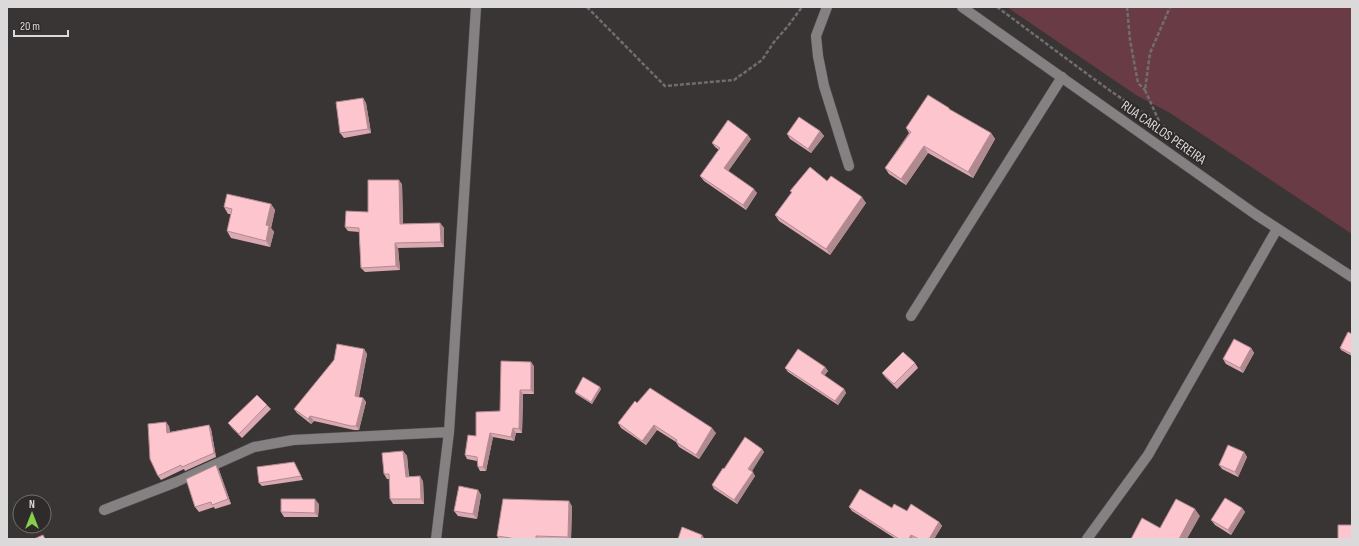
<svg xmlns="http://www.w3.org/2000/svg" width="1359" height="546" font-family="'Sofia Sans Condensed',sans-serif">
<rect width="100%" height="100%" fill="#393535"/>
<!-- green -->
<path fill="#693c45" d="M1007,7H1352V234L1170,113L1136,95Z"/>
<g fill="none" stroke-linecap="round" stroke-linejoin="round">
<defs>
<path id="minor" d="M827,7L816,36L818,56L824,86L849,166
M911,316L1062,77
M104,510L176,482L254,447L293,440L449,432
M436,539L449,432L476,7
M1087,539L1148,455L1277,229"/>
<path id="secondary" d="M962,7L1255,214L1352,277"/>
</defs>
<!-- minor casing -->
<use href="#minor" stroke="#555152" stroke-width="11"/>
<!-- secondary casing -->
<use href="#secondary" stroke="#555152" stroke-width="11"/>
<!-- path -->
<path stroke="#716d6e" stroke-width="2.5" stroke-dasharray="4 2" stroke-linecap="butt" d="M587,7L665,86L734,80L762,60L774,42L788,26L802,7
M997,7C1035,35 1073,64 1112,92C1141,112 1173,129 1198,155
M1127,7L1130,40L1138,83L1145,90
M1159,121L1145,90L1150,53L1170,7"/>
<!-- minor -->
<use href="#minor" stroke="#858081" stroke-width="10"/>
<!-- secondary -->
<use href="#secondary" stroke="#858081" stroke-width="10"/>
</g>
<!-- wall -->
<path fill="#daa9b1" d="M363,98L366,103L371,133L344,138L340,133Z
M951,110L991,133L995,139L973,178L928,153L906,185L889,174L885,168L909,133L906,128Z
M820,131L824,136L811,153L790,139L787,134Z
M751,139L728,171L757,193L746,210L704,181L700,176L719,150L715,147L712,143Z
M827,181L866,203L830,255L779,221L775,215L792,192L790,191Z
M402,184L403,224L440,223L444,228V247L398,248L400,270L365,272L361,268L359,232L348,231L345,227L368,212Z
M271,204L275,210L271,228L274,232L270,247L231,238L227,231L231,214H228L224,207Z
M1352,334V356L1341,350L1340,348Z
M1251,348L1254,353L1243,373L1226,364L1223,359Z
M364,349L367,354L359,397L363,398L366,402L359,430H354L314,421L311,424L297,413L294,409Z
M915,363L918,368L897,389L885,377L882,373Z
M534,366V394H523L522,433H516L514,441L493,437L486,471H480L478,467L477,461L467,459L465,455L476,436L500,411Z
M825,367L828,371L824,376L844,389L846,393L838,405L788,372L785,368Z
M601,389L592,404L576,394L575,392Z
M637,403L716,433L699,459L679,447L676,442L657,430L646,445L621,428L618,423Z
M267,405L271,409L242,438L232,428L228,423Z
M209,425L211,429L216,457L185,471L184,469L161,480L158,476L169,426L170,432Z
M762,449L764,452L751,471L755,476L737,504L714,489L712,485L724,469Z
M403,451L407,456L409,476L423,481L424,504H393L390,499V479H387L384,474Z
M1244,452L1247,457L1238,477L1222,469L1219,465Z
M294,462L303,480L262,486L259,483Z
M216,465L219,470L231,504L215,509L214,507L199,512L195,507Z
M478,490L481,495L477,519L458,516L454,511Z
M319,504L318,517H284L281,512Z
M572,506L571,539H499L497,536Z
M849,507L892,508L907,511L939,522L942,526L934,539H896L852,511Z
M1242,508L1245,512L1231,535L1215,525L1211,520Z"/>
<!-- shaded-wall -->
<path fill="#b18a90" d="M363,98L366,103L371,133L368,129Z
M820,131L824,136L811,153L808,149Z
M991,133L995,139L973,178L968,172Z
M748,135L751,139L727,173L724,168Z
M924,146L928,153L906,185L901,179Z
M399,180L402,184L403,229L400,224Z
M754,189L757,193L746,210L743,205Z
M862,197L866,203L830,255L826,249Z
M271,204L275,210L271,228L274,232L270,247L266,241V225Z
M440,223L444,228V247L441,242Z
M395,243L398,248L400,270L396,266Z
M1251,348L1254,353L1243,373L1240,368Z
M364,349L367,354L358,400L355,396Z
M531,362L534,366V394L531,390Z
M825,367L828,371L823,377L821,373Z
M600,387L601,389L592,404L591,402Z
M844,389L846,393L838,405L835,401Z
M520,390L523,394L522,433L519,429Z
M363,398L366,402L359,430L356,426Z
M310,416L314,421L311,424L308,419Z
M166,422L169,426L170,437L167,433Z
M209,425L211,429L216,457L214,453Z
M654,425L657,430L646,445L642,441Z
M513,428L516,433L514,441L511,437Z
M712,428L716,433L699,459L696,455Z
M490,433L493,437L486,471L483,467Z
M762,449L764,452L751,473L748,469Z
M403,451L407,456L409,481L406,477Z
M1244,452L1247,457L1238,477L1235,472Z
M216,465L219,470L231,504L228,499Z
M753,472L755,476L737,504L734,500Z
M420,476L423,481L424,504L421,499Z
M478,490L481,495L477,519L473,514Z
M315,499L319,504L318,517L315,513Z
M569,501L572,506L571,539H569L568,537Z
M1242,508L1245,512L1231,535L1228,530Z
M1195,509L1200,516L1187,539H1179Z
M939,522L942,526L934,539H929Z
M702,535L705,539H701Z
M911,535L914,539H909Z"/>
<!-- building -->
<path fill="#fdc5ce" stroke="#b18a90" d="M928,95L949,108V109L991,133L968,172L924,146L901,179L885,168L911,132L906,128Z
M363,98L368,129L340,133L336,102Z
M799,117L820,131L808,149L787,134Z
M728,120L748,135L724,168L754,189L743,205L700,176L720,148L712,143Z
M810,167L827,181L831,176L862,197L826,249L775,215L792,192L790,191Z
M368,180H399L400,224L440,223L441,242L395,243L396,266L361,268L359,228L345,227L346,211L368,212Z
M227,194L271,204L266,225L269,226L266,241L227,231L232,209L224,207Z
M1348,332L1352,334V354L1340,348Z
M1234,339L1251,348L1240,368L1223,359Z
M337,344L364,349L355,396L363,398L356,426H351L310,416L308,419L294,409L334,360Z
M798,349L825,367L821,373L844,389L835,401L785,368Z
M903,352L915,363L894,384L882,373Z
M501,361L531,362V390H520L519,429L513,428L511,437L490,433L483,467H478L477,457L465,455L468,435L476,436V412L500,411Z
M583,377L600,387L591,402L575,392Z
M650,388L712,428L696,455L676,442L677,440L654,425L642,441L618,423L635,401L637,403Z
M257,395L267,405L239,434L228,423Z
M166,422L167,433L209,425L214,453L182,467L181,465L158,476L150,459L148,424Z
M745,437L762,449L748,469L753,472L734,500L712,485L723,468L724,469Z
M1228,445L1244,452L1235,472L1219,465Z
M403,451L406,477L420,476L421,499H390L389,474H384L382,453Z
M294,462L301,476L259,483L257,467Z
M216,465L228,499L212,505L211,502L195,507L186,479Z
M459,486L478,490L473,514L454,511Z
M860,489L892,508L894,504L907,511L911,504L939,522L929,539H919L911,535L909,539H899L849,507Z
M1225,498L1242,508L1228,530L1211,520Z
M281,499H315V513L281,512Z
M503,499L569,501L568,537L536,536V539H517L497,536Z
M1176,499L1195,509L1179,539H1131L1142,518L1160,528Z
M1338,525H1352V539H1338Z
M682,527L702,535L701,539H678Z
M43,535L45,539H34Z"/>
<g text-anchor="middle" stroke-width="4" stroke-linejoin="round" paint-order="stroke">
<!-- street labels -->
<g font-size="14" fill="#dcd9da" stroke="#2f2b2b">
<text transform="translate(1164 132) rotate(35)" y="5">RUA CARLOS PEREIRA</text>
</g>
</g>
<!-- border -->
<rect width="1359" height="546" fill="none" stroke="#dcd9da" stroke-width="16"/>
<!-- north arrow -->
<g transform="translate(32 514)"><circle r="19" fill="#2f2b2b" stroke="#747171"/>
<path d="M0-3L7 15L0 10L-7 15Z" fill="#87cf4b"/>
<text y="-6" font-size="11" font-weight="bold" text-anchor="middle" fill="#dcd9da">N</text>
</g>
<!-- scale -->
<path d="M14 30v6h54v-6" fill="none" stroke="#dcd9da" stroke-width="2"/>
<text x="20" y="30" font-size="12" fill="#dcd9da" stroke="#2f2b2b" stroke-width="3" paint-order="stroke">20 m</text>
</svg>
